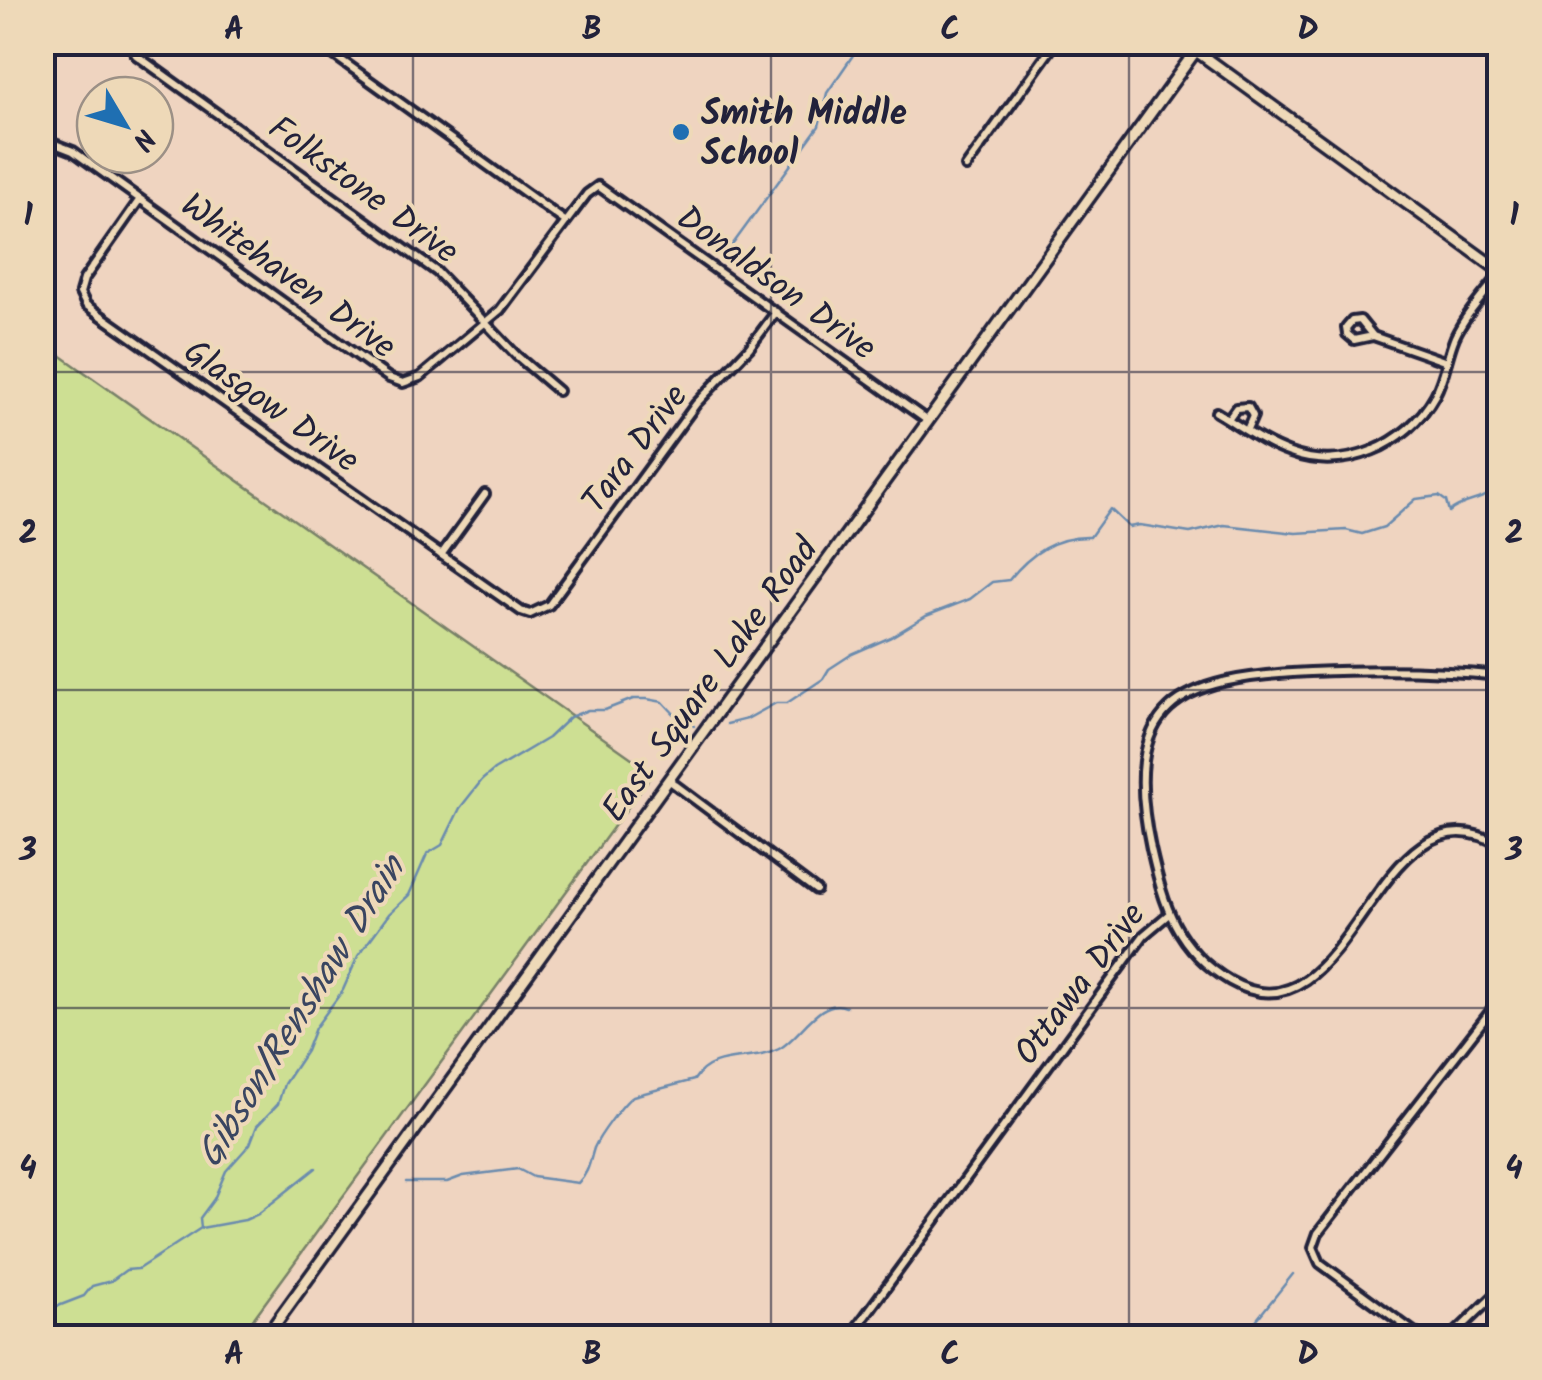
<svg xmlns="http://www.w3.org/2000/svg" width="1542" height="1380" font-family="Kalam,sans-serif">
<rect width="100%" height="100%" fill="#efd4c0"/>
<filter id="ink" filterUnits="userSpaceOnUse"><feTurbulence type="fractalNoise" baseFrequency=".01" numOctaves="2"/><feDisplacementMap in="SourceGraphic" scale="20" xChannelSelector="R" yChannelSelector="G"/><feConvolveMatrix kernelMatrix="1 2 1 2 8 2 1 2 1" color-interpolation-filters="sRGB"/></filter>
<g filter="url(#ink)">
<!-- green -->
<path fill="#cddf93" stroke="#788067" stroke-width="2.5" d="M43,343L653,773L240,1337H43Z"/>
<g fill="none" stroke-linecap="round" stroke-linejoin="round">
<!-- stream -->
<path stroke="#6b8bae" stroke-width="2.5" d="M722,259L819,126L827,93L862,42
M42,311L53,308
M727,724L747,719L776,703H787L823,679L829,669L852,654L891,637L926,616L970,599L992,582L1009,580C1030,554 1055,536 1090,537L1110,509L1129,527L1140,525L1190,533L1224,525L1296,533L1346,530L1362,534L1384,527L1416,499L1439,496L1446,501L1449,512C1465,498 1485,503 1500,485
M406,1182H447L463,1176L518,1169L533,1177L578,1183C589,1173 590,1160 594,1148C599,1136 623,1103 633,1096L694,1080C713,1050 750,1064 779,1049C800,1038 820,996 846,1007
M201,1228L200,1218L214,1199L226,1171L250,1144L257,1126L278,1104L284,1084L306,1051L315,1028L343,990L358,956L389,914L409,895L427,854L442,845L460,808L482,780L494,770L548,738L570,717L588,710H605L633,699H647L663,702L678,718L694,726
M42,1316L53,1308L84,1296L92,1286L111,1281L126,1270L138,1269L201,1228L245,1220L258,1214L316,1168
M1242,1338L1293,1274"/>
<defs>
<path id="street" d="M129,42L136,55L437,272L517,356L558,391
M316,42L566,222
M42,149L55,144L73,151L389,378L403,383L420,377L500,310L587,194L598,186L928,421
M966,167L1056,42
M140,199L84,279L80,293L86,305L521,611L530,614L549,605L696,404L749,348L776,312
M1373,336L1354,340L1347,334L1346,328L1352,321L1360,320L1373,336L1447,362
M1216,412C1240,426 1264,444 1290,453C1344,473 1407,446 1435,395C1445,377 1447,356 1455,337C1465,315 1485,294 1500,274
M1228,419L1236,408L1248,407L1253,416L1247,430
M441,555L485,494
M1500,676C1436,669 1373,669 1310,672C1177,678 1120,703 1151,849C1164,906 1176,949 1230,981C1353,1052 1374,772 1500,845
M670,781L816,890
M849,1338L1144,935L1169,914
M1230,1338L1232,1335
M1422,1338L1320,1263L1313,1247L1318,1233L1500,999
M1450,1338L1500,1290"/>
<path id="secondary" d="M1184,42L1500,271
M265,1338L1202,42"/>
</defs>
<!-- street casing -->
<use href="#street" stroke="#22223b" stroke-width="14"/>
<!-- secondary casing -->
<use href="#secondary" stroke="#22223b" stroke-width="16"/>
<!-- street -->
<use href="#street" stroke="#eed9b8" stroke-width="6"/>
<!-- secondary -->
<use href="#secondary" stroke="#eed9b8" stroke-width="9"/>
</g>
</g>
<!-- grid -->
<path fill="none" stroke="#22223b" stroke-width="2.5" stroke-opacity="0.55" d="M413,42V1338M771,42V1338M1129,42V1338M42,372H1500M42,690H1500M42,1008H1500"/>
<!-- markers -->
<circle fill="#1f6fb2" stroke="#eed9b8" stroke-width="4" cx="681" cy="132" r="10"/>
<g text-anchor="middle" stroke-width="8" stroke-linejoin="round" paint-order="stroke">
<!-- poi labels -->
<g font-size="35" font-weight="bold" fill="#22223b" stroke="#eed9b8" text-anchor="start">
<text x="701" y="124">Smith Middle<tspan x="701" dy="40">School</tspan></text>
</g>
<!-- street labels -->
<g font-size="35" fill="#22223b" stroke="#eed9b8">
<text transform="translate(364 189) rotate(36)" y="12">Folkstone Drive</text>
<text transform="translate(289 275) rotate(36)" y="12">Whitehaven Drive</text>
<text transform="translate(777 282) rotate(36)" y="12">Donaldson Drive</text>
<text transform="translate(272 405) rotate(35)" y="12">Glasgow Drive</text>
<text transform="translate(634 448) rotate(-53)" y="12">Tara Drive</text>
<text transform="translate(709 679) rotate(-54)" y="12">East Square Lake Road</text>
<text transform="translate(1079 983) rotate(-53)" y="12">Ottawa Drive</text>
</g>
<!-- water labels -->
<g font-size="38" font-style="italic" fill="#3a4561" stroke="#eed9b8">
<text transform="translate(300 1011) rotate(-58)" y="13">Gibson/Renshaw Drain</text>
</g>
</g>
<!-- margin -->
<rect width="1542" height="1380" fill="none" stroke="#eed9b8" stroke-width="110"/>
<!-- north arrow -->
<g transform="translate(125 125) rotate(128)"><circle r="48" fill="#eed9b8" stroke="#9c9086" stroke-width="2.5"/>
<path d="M0-8L18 38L0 25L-18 38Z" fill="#1f6fb2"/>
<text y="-15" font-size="28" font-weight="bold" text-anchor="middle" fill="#22223b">N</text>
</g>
<rect x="55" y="55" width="1432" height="1270" fill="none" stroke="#22223b" stroke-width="4"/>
<g font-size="32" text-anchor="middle" font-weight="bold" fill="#22223b">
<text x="234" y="39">A</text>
<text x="592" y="39">B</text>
<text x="950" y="39">C</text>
<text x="1308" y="39">D</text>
<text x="28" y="225">1</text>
<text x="1514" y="225">1</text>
<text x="28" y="543">2</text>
<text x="1514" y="543">2</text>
<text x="28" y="860">3</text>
<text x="1514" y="860">3</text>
<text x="28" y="1178">4</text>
<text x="1514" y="1178">4</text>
<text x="234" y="1364">A</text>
<text x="592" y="1364">B</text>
<text x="950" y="1364">C</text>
<text x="1308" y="1364">D</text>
</g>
</svg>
